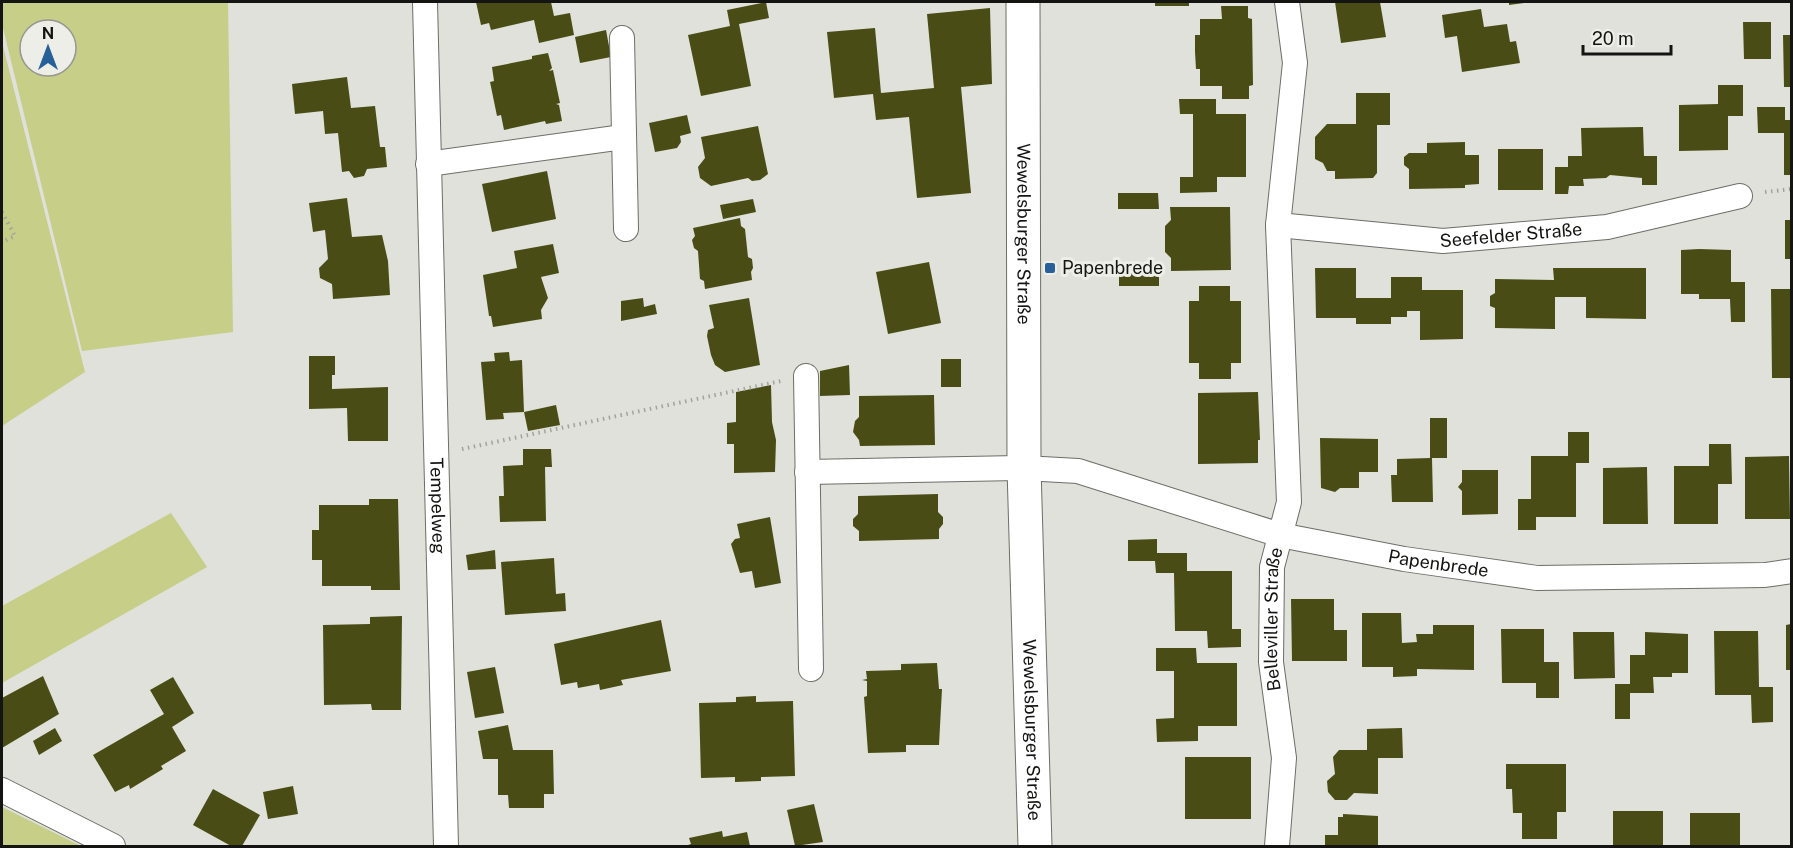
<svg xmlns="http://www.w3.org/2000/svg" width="1793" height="848" font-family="'Public Sans',sans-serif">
<rect width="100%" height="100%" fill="#e0e1da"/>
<!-- green -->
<path fill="#c7ce88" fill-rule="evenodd" d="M2,2H228L233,332L82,351L2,24ZM30,30H66V66H30Z
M2,42L85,372L2,426Z
M171,513L207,567L2,683V606Z
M2,807L81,846H2Z"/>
<!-- building -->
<path fill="#494d15" d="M476,2H551L554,16L570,13L574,35L539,43L534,20L491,30L489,23L481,25Z
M766,2L769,18L739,24L751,86L701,96L688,35L730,26L727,10Z
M1155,2H1189V6H1155Z
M1335,2H1380L1386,37L1341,43Z
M1509,2H1524V3L1509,5Z
M1221,6H1248V18L1252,19L1253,85L1249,86V99H1222V86H1200V69H1196L1195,52V35H1200V19H1222Z
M990,8L992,84L961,87L971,193L917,198L909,117L876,120L873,94L834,98L827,32L875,28L881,93L934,88L927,14Z
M1481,9L1484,27L1507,24L1510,42L1516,41L1520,63L1462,72L1457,36L1445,38L1442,15Z
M1743,22H1771V59H1744Z
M606,30L611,57L580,63L575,37Z
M1783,35H1791V87H1784Z
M548,53L552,68L549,71L553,70L560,103L556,104L559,105L562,121L546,124L545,121L504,130L501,115L497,116L490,82L494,81L492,67L532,59V56Z
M347,77L351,108L375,106L380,147H385L387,167L367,169L364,176L354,178L349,171L342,172L338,133L325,134L323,111L295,114L292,84Z
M1718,85H1743V116H1728V150L1679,151V105L1718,104Z
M1356,93H1390V125H1377V173L1373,178L1335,179V171H1327L1323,163L1315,159V137L1327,124H1356Z
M1179,99H1216V114H1246V177H1217V192L1180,193V177H1193V114H1180Z
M1757,107H1785V120H1791V175H1784V133H1758Z
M687,115L691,133L680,136L681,142L677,148L655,152L649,123Z
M758,126L768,174L760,180L752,181L748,178L711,186L700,178L698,167L705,158L701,137Z
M1643,127L1644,156H1657V185H1642V178L1610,175L1606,178L1583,179L1584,186H1569L1568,194H1555V167H1568V156H1582L1581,128Z
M1465,142V155H1479V184L1465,185V188L1409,189V169L1404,165V157L1409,153H1427V143Z
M1498,149H1543V190H1498Z
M547,171L556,219L492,232L482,184Z
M1118,193H1158L1159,209H1118Z
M347,198L352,237L382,235L388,261L390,295L333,299L332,284L320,278L319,268L328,259L325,230L313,232L309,203Z
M753,199L756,212L723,219L720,205Z
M1170,207H1230L1231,270L1171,271V258L1165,252V226L1171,220Z
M740,218L741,226L745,229L748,257L752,259L753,268L751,272L752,280L705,289L704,281L700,279L698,251L694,248L692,240L695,236L693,228Z
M1785,220H1791V259H1785Z
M553,244L559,273L541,277L548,298L541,310L542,319L493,327L491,316H489L483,275L517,268L514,251Z
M1699,249L1731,250V282H1745V322H1731L1730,299H1699V294H1681V250Z
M929,262L941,323L888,334L876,272Z
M1315,268H1356V298H1391V277H1422V290H1463V339L1420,340V311H1407V317H1391V324H1356V318H1316Z
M1553,268H1646V319L1586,318V297H1555V329L1495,328V308L1490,306V296L1495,293V279L1554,280Z
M1119,269H1159V286H1119Z
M1199,286H1230V301H1241V363H1231V379H1199V363H1189V301H1199Z
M1771,289H1791V378H1772Z
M643,298L644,307L655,304L657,314L621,321V301Z
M749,298L760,365L725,372L715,365L711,355L707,336L708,330L714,328L709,305Z
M509,352L510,361L522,360L524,412L503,413L504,419L486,420L481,362L495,361L494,353Z
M309,356H335V375H332V389L388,387V441H348L347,408L309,409Z
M941,359H961V387H941Z
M849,365L850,395L820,396V371Z
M771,385L772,422L776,440L775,472L734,473V444H727V423L736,422V392Z
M1258,392L1260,440H1258V463L1198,464V393Z
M934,395L935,445L860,446L859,440L853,432L855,421L859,417V396Z
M556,405L560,425L528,431L524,412Z
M1430,418H1447V458H1432L1433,502H1392L1391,475H1397V459L1430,458Z
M1568,432H1589V463H1576V517H1536V530H1518V499H1531V456H1568Z
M1320,438L1378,439V472H1359V488H1340L1335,492L1321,488Z
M1709,444H1731L1732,484H1718V524H1674V466H1709Z
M523,449H551L552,467H545L546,521L500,522L499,496H504L503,466L523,465Z
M1789,456L1790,519H1745V457Z
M1647,467L1648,524H1603V468Z
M1462,470H1498V514L1462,515V491L1458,487L1462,482Z
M938,494V512L943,517V524L939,529V539L859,541V531L853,526V519L858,514V496Z
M369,499H398L400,590H371V586H322V560H312V530H319V505H369Z
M770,517L781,583L755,588L752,571L740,573L731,544L735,539L740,538L737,524Z
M1157,539V553H1187V571H1232V629H1241V647L1208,648L1207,631H1175L1174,573H1156L1155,561H1128V540Z
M495,550L496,569L468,570L466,555Z
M554,558L556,594L565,593L566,611L505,615L501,562Z
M1291,599H1334V630H1347V661H1292Z
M1362,613H1401L1402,643L1417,642L1416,634H1433V625H1474V670L1417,669V676L1393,677V667H1362Z
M402,616L401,710H372L371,704L324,705L323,625L370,624V617Z
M661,620L671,671L621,680L623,685L600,690L599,684L578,688L577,682L561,685L554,644Z
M1791,624V670H1786V625Z
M1501,629H1544V662H1559V698H1536V683H1502Z
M1714,631H1758L1759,687H1773V722L1752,723L1751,695H1715Z
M1573,632H1614L1615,678L1574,679Z
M1645,632L1688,634V673H1672V677H1653L1654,693H1630V719H1615V684H1630V655H1645Z
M1156,648H1196L1197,663H1237V726H1198V741L1157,742L1156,719L1174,718V671H1156Z
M937,663L939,689H942L939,745H906V752L868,753L864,697L867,696V681L862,680L867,679L866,671L901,670V664Z
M495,667L504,713L475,718L467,672Z
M43,676L59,714L2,748V698Z
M173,677L194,713L172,727L186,751L161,766L163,769L130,789L129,785L115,792L93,755L164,714L150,690Z
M756,696V702L793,701L795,776L761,777V781L735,782V777L701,778L699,703L736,702V697Z
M508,725L513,750H553L554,794H544V808H509L508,795H498V759H483L478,731Z
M55,728L62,741L39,755L33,741Z
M1402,728L1403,758H1378V794L1354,793L1347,800H1335L1328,792L1327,781L1335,774L1333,757L1339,750H1367V729Z
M1185,757H1251V819H1185Z
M1506,764H1566V812H1557V839H1522V813H1513L1512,789H1506Z
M293,786L298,814L268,819L263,792Z
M213,789L260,815L242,846H231L193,825Z
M814,804L823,842L795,846L787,810Z
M1613,811H1663V846H1613Z
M1690,813H1740V846H1690Z
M1343,814L1378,816V846H1325V835H1338V817H1343Z
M722,831L723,837L747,832L750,846H685L691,844L689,838Z"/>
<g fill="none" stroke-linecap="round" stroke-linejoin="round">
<defs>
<g id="minor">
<path id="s1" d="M425,2L446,846"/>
<path d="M622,38L626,229"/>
<path d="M428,164L623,137"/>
<path id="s2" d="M1278,225L1443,241L1607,227L1740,196"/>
<path d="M806,376L811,669"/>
<path id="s3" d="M807,472L1024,468L1078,471L1280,535L1404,559L1537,578L1765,575L1792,571"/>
<path d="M2,790L113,846"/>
<path id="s4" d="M1277,846L1284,758L1271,662L1272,567L1289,502L1278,225L1295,63L1287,2"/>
</g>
<g id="secondary">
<path id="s5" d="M1023,2L1024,468L1035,846"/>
</g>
</defs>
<!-- minor casing -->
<use href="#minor" stroke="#6d6e67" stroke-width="26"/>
<!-- secondary casing -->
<use href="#secondary" stroke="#6d6e67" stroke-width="35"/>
<!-- path -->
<path stroke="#a2a39d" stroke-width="4" stroke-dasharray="1.5 4.5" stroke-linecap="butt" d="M1765,192L1792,189
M2,212L15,236L2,242
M462,449L781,381"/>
<!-- minor -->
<use href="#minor" stroke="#fff" stroke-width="24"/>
<!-- secondary -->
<use href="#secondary" stroke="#fff" stroke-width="33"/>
</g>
<!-- markers -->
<rect fill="#276098" stroke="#edeee7" stroke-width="2" x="1044" y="262" width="12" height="12" rx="3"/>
<g text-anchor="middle" stroke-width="6" stroke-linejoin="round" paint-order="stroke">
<!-- street labels -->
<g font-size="18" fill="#141512" stroke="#edeee7">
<text dy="6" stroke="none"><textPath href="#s2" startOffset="234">Seefelder Straße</textPath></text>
<text dy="6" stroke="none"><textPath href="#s5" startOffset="232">Wewelsburger Straße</textPath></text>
<text dy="6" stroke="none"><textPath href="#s1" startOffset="504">Tempelweg</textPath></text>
<text dy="6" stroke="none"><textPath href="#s3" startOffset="644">Papenbrede</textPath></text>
<text dy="6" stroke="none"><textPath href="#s4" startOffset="228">Belleviller Straße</textPath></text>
<text dy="6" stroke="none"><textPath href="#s5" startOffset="728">Wewelsburger Straße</textPath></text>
</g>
<!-- poi labels -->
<g font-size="18" fill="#141512" stroke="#edeee7" text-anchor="start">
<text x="1062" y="274">Papenbrede</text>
</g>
</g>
<!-- border -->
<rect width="1793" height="848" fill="none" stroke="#141512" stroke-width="6"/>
<!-- north arrow -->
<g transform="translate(48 48)"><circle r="28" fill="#edeee7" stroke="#969792" stroke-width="1.5"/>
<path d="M0-4.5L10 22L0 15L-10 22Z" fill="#276098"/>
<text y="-9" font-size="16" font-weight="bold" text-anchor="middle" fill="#141512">N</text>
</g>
<!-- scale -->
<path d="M1583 45v9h88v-9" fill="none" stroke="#141512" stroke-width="3"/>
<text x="1592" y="45" font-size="18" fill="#141512" stroke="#edeee7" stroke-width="4.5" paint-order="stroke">20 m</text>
</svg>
